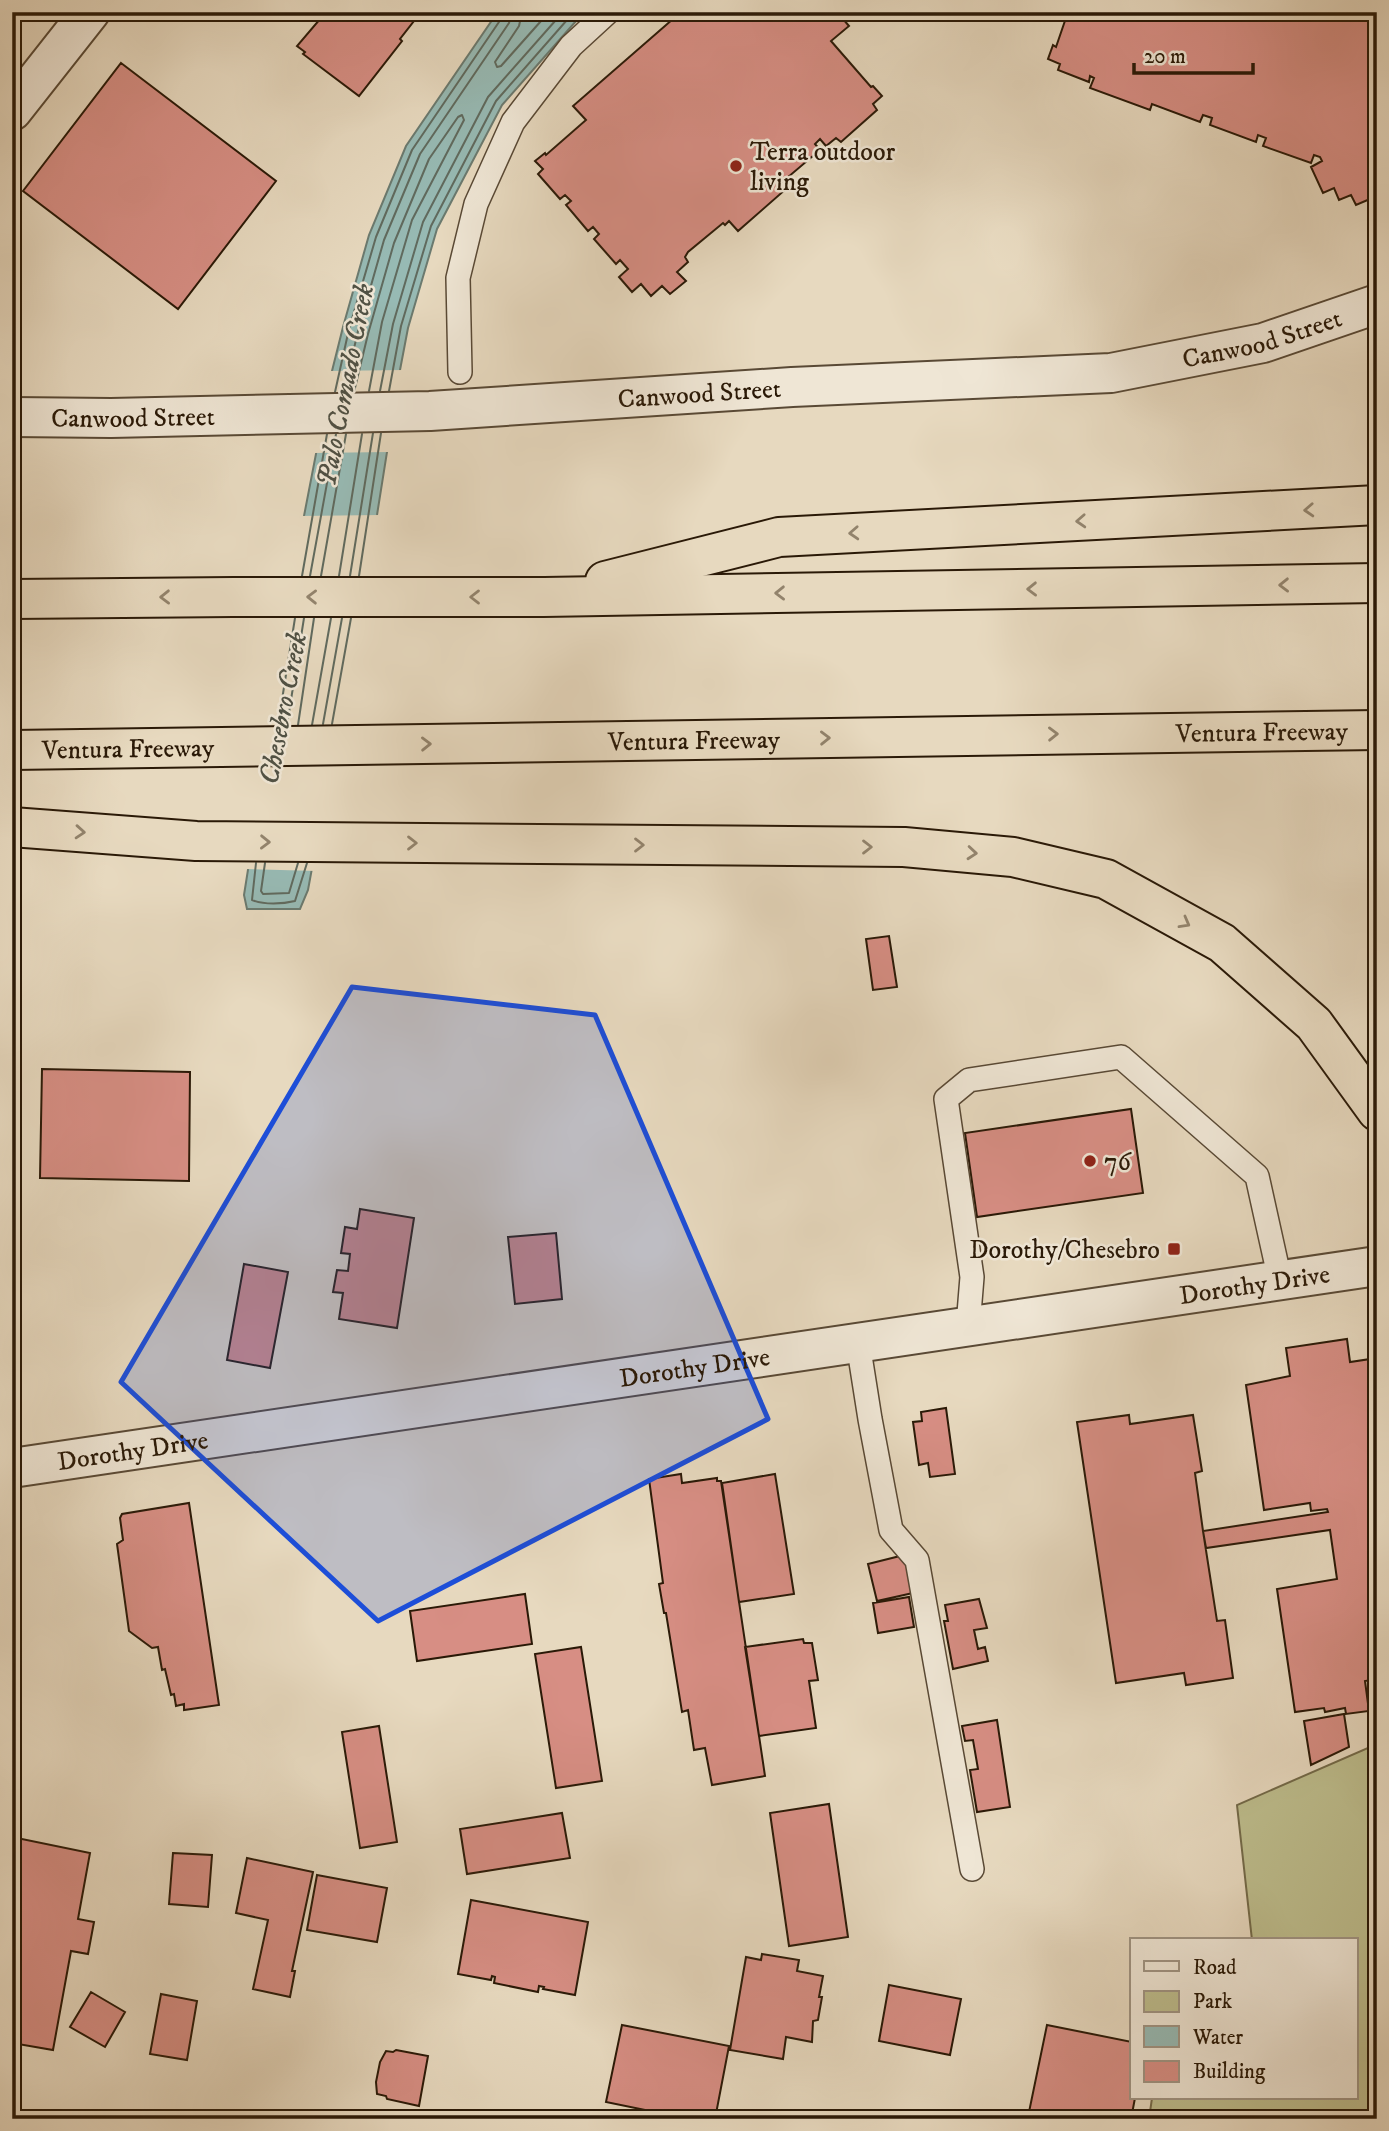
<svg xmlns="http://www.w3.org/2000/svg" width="1389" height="2131" font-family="'IM FELL DW Pica',serif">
<rect width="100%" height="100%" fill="#e7d9bf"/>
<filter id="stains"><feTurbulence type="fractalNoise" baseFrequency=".00286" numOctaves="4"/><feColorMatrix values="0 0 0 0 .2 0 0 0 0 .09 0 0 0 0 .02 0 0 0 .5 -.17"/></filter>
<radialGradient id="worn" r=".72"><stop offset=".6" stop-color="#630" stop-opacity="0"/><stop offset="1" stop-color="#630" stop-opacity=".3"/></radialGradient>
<!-- green -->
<path fill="#bdbd8d" stroke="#746b4a" stroke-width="2" d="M1377,1744V2119H1149L1152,2098H1356V1940H1252L1237,1805Z"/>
<!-- water -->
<path fill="#97bab4" stroke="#6b7a6f" stroke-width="2" d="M584,12L502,105L437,229L408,328L400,370L377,515L308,890L300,909H247L244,895L304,516L332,371L343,327L369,235L406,146L497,13Z"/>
<!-- pier -->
<path fill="#e7d9bf" d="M403,370L389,452L313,453L328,371Z
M380,515L316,871L245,869L300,516Z"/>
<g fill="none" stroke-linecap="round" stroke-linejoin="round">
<!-- shore -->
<path stroke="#606a5e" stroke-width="2" d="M522,12L519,26L495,62L497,67L501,66L549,12
M380,391L393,324L423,222L488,97L563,12
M389,391L401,326L431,226L496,101L574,12
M335,392L349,329L376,237L412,150L501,19L503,12
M344,392L358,331L384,240L420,154L509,23L512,12
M354,392L368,334L394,243L429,159L458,117L462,115L464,120L412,220L382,322L369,391
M302,576L327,434
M310,576L336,434
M321,576L346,434
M339,576L362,434
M350,576L373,433
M359,576L381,433
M323,724L342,618
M332,724L351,618
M278,725L295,618
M287,725L304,618
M298,725L314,618
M312,725L331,618
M256,863L252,900C264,905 283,904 295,901L307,863
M265,863L261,891L263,894L289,893L298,863"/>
</g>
<!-- building -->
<path fill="#d78e84" stroke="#2a1907" stroke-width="2" d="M326,12H421L400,39L402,41L359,96L303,54L305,52L297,46Z
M681,12H837L849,26L831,41L871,87L873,86L882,96L873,104L877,110L841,142L836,138L826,146L820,139L815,144L820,150L781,183L786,189L738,231L729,221L725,225L723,223L688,252L685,257L688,262L677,272L686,281L670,294L662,286L651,296L641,284L632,292L619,277L628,269L620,260L616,264L594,239L599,234L593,227L588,231L566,205L571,201L565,195L560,199L538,174L543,169L535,161L545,153L546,155L586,120L573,106Z
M1068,12H1377V196L1356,205L1351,195L1339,200L1334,188L1323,193L1311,167L1322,161L1320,157L1314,155L1311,163L1263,146L1266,138L1258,135L1256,142L1210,125L1212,118L1203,115L1200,122L1152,104L1150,110L1090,88L1094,78L1090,76L1089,82L1058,70L1060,64L1048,59L1053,45L1056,47Z
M121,63L276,181L178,309L23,191Z
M889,936L897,987L873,990L866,939Z
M42,1069L190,1072L189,1181L40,1178Z
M1131,1109L1143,1193L977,1217L965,1133Z
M360,1209L414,1218L397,1328L339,1319L343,1293L333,1292L337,1270L348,1271L350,1254L341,1253L345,1227L357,1229Z
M556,1233L562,1299L515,1304L508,1237Z
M244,1264L288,1272L270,1368L227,1360Z
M1347,1339L1350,1362L1377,1358V1679L1365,1681L1369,1711L1346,1714L1345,1708L1325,1712L1324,1708L1295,1712L1277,1589L1337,1579L1330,1530L1206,1548L1203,1531L1328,1512L1327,1509L1311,1511L1310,1503L1264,1510L1246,1385L1290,1376L1286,1348Z
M946,1408L955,1474L930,1477L928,1463L919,1465L913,1422L922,1421L921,1412Z
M1129,1415L1130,1424L1193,1415L1202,1471L1195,1473L1203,1531L1217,1621L1225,1620L1233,1678L1186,1685L1184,1673L1116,1683L1077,1422Z
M681,1474L682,1483L717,1478V1481H721L765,1776L712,1785L705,1748L694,1750L688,1710L682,1712L666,1613H664L659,1584L663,1583L649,1479Z
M775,1474L794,1594L739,1602L722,1483Z
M189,1503L219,1705L184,1710V1704L176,1706L174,1694L171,1695L165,1669L162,1670L158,1647L152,1648L129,1631L117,1544L123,1540L120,1518L122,1514Z
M904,1555L913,1593L877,1601L868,1564Z
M525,1594L532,1644L417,1661L410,1611Z
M909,1597L914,1627L878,1633L873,1603Z
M979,1599L987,1628L974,1630L978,1649L985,1647L988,1661L953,1669L944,1621H948L945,1605Z
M803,1639L804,1643H812L818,1680L809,1681L816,1728L759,1736L745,1647Z
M581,1647L602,1781L556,1788L535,1654Z
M1344,1714L1349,1747L1311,1765L1304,1721Z
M997,1720L1010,1807L977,1812L970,1770L978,1769L973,1740L965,1741L962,1726Z
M379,1726L397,1842L360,1848L342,1732Z
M829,1804L848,1937L789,1946L770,1813Z
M12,1812L17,1813L12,1837L90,1853L78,1919L94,1922L88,1954L71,1951L53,2050L12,2043Z
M562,1813L570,1858L467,1874L460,1829Z
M173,1853L212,1855L208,1907L169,1904Z
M247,1858L313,1872L292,1971H295L290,1997L253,1989L268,1920L236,1913Z
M317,1875L387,1888L377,1942L307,1930Z
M471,1900L588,1922L575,1995L543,1989L544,1987L539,1986L538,1992L494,1983L495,1977L492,1976L491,1980L458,1974Z
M762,1954L799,1960L797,1971L823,1976L819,1997H822L818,2020L813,2021L812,2042L786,2037L783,2059L730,2050L746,1957L761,1960Z
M889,1985L961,1999L950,2055L879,2041Z
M91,1992L125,2012L105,2047L70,2027Z
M161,1994L197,2001L187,2060L150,2054Z
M622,2025L729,2046L715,2119H689L606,2102Z
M1047,2025L1132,2042V2098H1135L1131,2119H1036L1037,2114L1029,2112Z
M396,2050L428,2056L419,2106L387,2099L386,2096L377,2094L376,2082L380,2062L386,2051L393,2052Z"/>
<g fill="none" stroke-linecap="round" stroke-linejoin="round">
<defs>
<path id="lane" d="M460,372L458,278L476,204L513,122L571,46L608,12
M968,1326L972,1277L946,1099L969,1080L1121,1057L1257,1176L1280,1280
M858,1343L870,1419L891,1530L917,1560L972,1869"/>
<g id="street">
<path d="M12,111L90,12"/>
<path id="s1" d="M12,417L111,418L430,411L792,387L1111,373L1263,343L1377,304"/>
<path id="s2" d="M12,1468L1377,1266"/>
</g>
<g id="highway">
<path d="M605,581L779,537L1377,505"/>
<path d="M12,599L233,597H544L1377,583"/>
<path id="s3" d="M12,750L1377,730"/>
<path d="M12,827L196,841L904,847L1013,857L1106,879L1222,943L1314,1024L1377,1111"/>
</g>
</defs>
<!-- lane casing -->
<use href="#lane" stroke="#594935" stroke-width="26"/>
<!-- street casing -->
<use href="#street" stroke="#594935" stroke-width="42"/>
<!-- highway casing -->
<use href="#highway" stroke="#2a1907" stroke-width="42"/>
<!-- lane -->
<use href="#lane" stroke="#efe6d5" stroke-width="23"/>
<!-- street -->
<use href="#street" stroke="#efe6d5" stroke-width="38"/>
<!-- highway -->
<use href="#highway" stroke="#e7d9bf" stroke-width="38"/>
</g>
<!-- one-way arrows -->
<defs><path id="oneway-chevron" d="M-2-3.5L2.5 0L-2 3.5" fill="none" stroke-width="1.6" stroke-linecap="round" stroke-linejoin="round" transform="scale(1.75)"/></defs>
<g stroke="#92836c">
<use href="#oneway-chevron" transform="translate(1309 510) rotate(177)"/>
<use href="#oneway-chevron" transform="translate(1081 521) rotate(177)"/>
<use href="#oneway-chevron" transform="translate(854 533) rotate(177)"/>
<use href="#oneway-chevron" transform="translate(1284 585) rotate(179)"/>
<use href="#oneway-chevron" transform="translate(1032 589) rotate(179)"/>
<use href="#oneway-chevron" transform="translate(780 593) rotate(179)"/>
<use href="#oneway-chevron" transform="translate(165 597) rotate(179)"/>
<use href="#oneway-chevron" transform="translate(312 597) rotate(-179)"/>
<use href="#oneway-chevron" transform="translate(475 597) rotate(180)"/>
<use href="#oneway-chevron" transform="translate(1053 734) rotate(-1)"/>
<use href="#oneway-chevron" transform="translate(825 738) rotate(-1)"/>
<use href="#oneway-chevron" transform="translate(426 744) rotate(-1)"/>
<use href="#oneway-chevron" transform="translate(80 832) rotate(4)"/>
<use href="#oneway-chevron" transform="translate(265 842) rotate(1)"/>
<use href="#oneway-chevron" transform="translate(412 843)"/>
<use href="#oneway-chevron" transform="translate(639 845)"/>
<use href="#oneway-chevron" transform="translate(867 847)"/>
<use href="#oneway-chevron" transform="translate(972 853) rotate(5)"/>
<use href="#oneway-chevron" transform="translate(1185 923) rotate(29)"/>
</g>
<!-- marked area -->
<path fill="#1d4ed8" fill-opacity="0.2" stroke="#1d4ed8" stroke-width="5" stroke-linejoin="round" d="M352,987L595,1015L768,1419L378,1621L121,1382Z"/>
<!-- markers -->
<g fill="#8f2418" stroke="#efe6d5" stroke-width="2.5">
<circle cx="736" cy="166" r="7"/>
<circle cx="1090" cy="1161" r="7"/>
<rect x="1167" y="1242" width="14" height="14" rx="3.5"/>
</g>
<g text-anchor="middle" stroke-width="5" stroke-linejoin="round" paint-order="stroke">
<!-- poi labels -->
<g font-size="26" fill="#2a1907" stroke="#efe6d5" text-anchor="start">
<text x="750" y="160">Terra outdoor<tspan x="750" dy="30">living</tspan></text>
<text x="1104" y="1170">76</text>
<text x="1160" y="1258" text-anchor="end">Dorothy/Chesebro</text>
</g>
<!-- street labels -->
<g font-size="26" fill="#2a1907" stroke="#efe6d5">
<text dy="9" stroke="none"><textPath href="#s1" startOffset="1255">Canwood Street</textPath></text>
<text dy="9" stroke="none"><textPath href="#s1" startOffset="688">Canwood Street</textPath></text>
<text dy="9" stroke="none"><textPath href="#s1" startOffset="121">Canwood Street</textPath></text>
<text dy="9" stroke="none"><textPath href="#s3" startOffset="1250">Ventura Freeway</textPath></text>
<text dy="9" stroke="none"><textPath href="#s3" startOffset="682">Ventura Freeway</textPath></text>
<text dy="9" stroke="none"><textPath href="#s3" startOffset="116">Ventura Freeway</textPath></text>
<text dy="9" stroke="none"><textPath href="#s2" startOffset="1256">Dorothy Drive</textPath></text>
<text dy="9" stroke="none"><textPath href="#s2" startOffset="690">Dorothy Drive</textPath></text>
<text dy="9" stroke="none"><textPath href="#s2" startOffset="122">Dorothy Drive</textPath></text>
</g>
<!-- water labels -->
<g font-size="28" font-style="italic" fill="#505144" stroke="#efe6d5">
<text transform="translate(344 385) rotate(-79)" y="10">Palo Comado Creek</text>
<text transform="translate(282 708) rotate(-79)" y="10">Chesebro Creek</text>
</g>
</g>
<!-- margin -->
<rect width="1389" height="2131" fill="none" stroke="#e7d9bf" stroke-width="42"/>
<rect x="14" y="14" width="1361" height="2103" fill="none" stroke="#2a1907" stroke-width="3.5"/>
<rect x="21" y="21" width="1347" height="2089" fill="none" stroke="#2a1907" stroke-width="2"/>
<!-- legend -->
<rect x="1130" y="1938" width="228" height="161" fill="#efe6d5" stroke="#a09483" stroke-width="2"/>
<rect x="1144" y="1961" width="35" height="10" fill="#efe6d5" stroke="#a09483" stroke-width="2"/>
<text x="1193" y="1974" font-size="21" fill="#2a1907">Road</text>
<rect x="1144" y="1991" width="35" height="21" fill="#bdbd8d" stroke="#a09483" stroke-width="2"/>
<text x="1193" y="2008" font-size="21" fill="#2a1907">Park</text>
<rect x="1144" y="2026" width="35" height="21" fill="#97bab4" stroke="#a09483" stroke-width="2"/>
<text x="1193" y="2044" font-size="21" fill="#2a1907">Water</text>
<rect x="1144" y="2061" width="35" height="21" fill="#d78e84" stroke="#a09483" stroke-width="2"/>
<text x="1193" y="2078" font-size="21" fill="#2a1907">Building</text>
<!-- scale -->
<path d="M1134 63v10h119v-10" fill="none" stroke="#2a1907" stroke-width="3.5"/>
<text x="1144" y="63" font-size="21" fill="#2a1907" stroke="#efe6d5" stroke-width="5" paint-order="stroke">20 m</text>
<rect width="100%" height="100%" filter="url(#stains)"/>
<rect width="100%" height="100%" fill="url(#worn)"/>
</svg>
